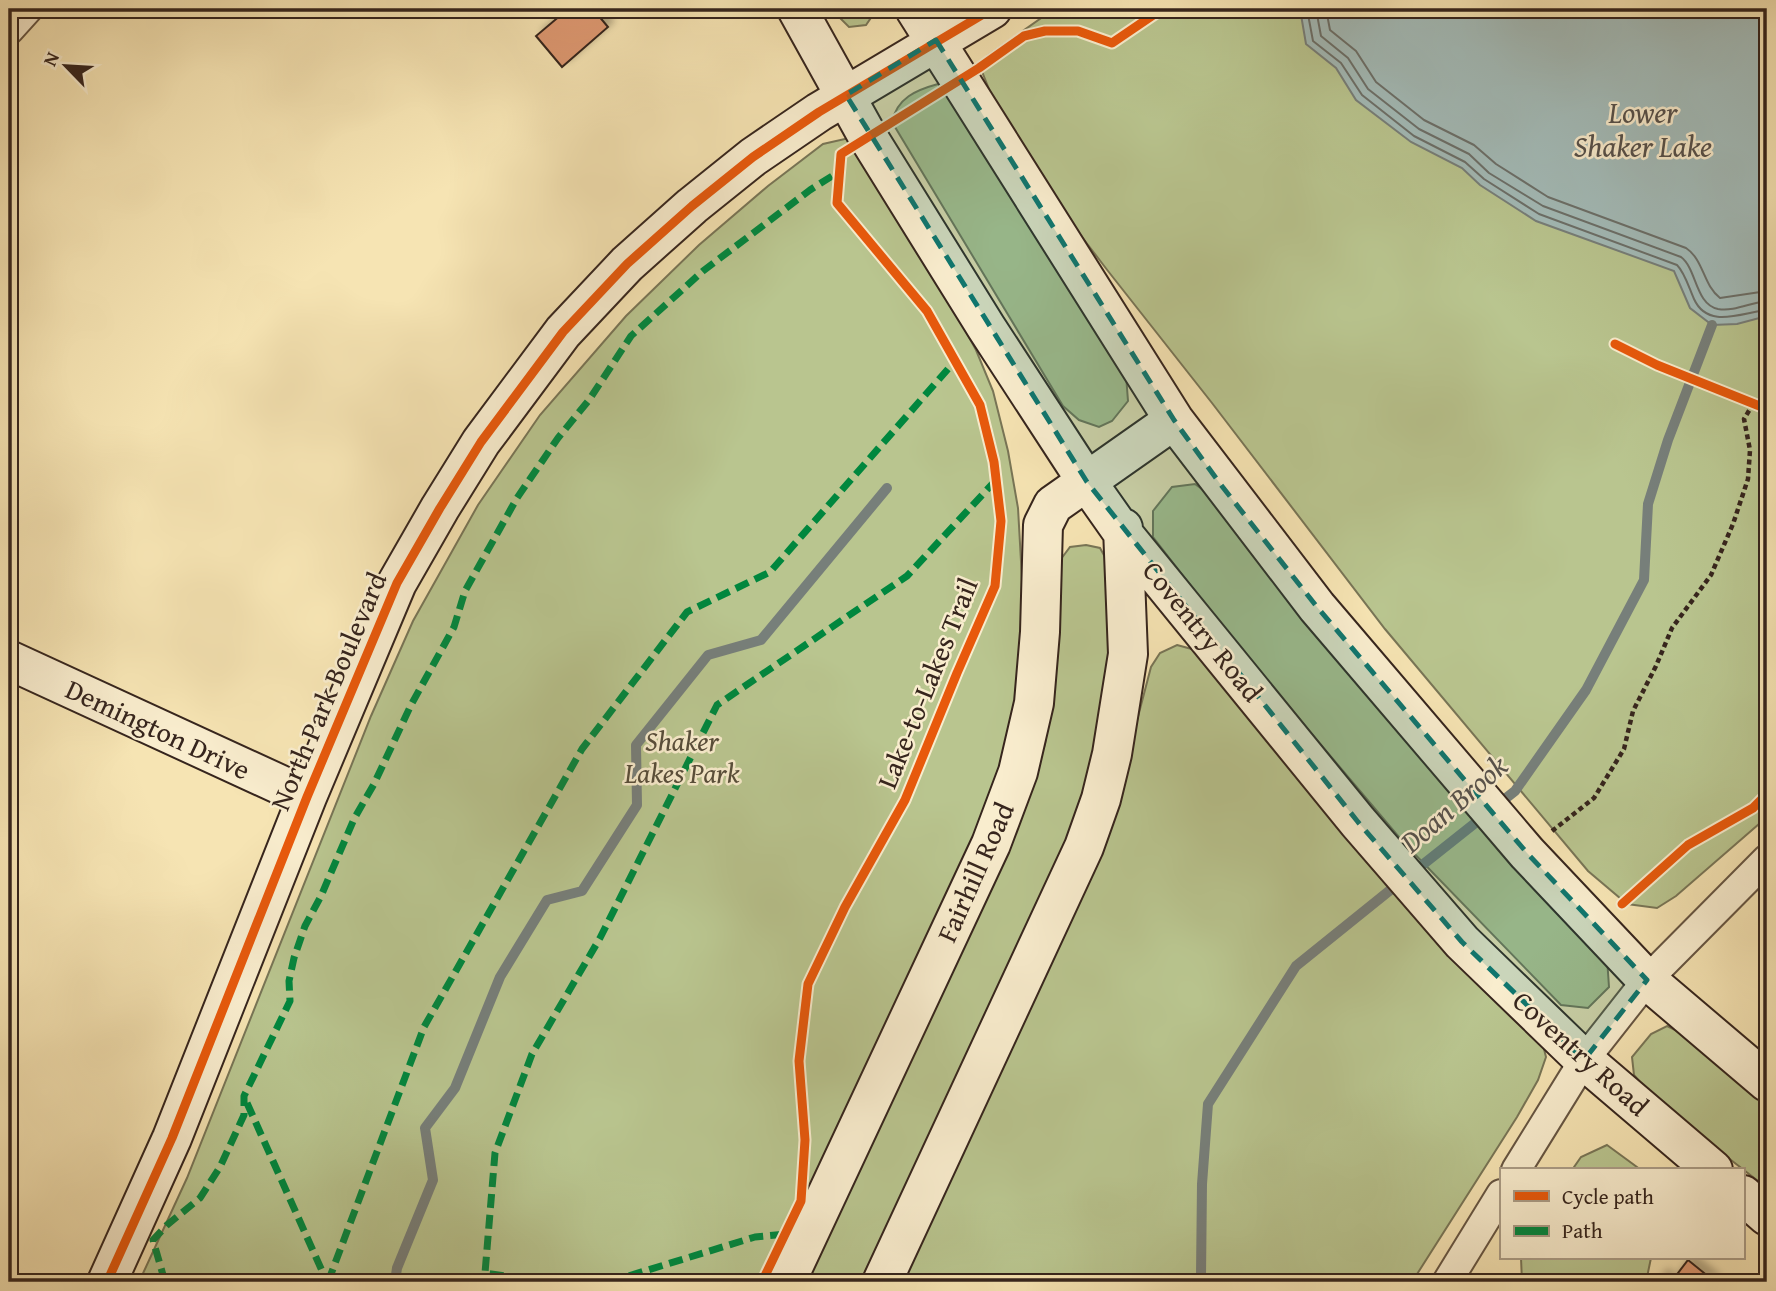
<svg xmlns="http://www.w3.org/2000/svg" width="1776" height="1291" font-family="'Gentium Book Plus',serif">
<defs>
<filter id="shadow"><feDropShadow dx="6" dy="-6" stdDeviation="3.5" flood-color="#0004"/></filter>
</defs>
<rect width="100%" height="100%" fill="#f6e4b3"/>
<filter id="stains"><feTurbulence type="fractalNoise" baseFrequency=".00286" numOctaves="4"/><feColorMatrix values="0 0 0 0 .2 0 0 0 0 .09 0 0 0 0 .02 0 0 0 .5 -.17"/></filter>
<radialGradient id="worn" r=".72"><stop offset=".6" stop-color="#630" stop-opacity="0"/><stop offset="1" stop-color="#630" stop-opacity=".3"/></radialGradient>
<!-- green -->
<path fill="#b9c58f" stroke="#787556" stroke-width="2" d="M831,9H877L866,25L849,27Z
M1054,9H1767V817L1676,896L1657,908L1627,904L1588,871L1385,629L1212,403L1108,271L1065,215L991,94L981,69L987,56Z
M938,84L952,97L1126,375L1128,401L1112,421L1099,427L1079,420L1063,406L892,122C897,98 916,90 938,84Z
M849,138L869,153L976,350L993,391L1008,451L1018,508L1023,597L1019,674L1014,719L993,792L961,869L767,1282H139L187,1178L371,716L413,621L478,505L540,415L626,316L699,245L768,186L823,144Z
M1195,484L1218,501L1607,958L1609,987L1588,1008L1561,1005L1404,843L1240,649L1153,537V511L1172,487Z
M1086,545L1100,548L1110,566L1111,641L1088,793L867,1282H805L1020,821L1045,744L1057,661L1061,559L1070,547Z
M1177,645L1199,651L1541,1037L1546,1057L1538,1080L1517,1117L1412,1282H900L1111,820L1151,667L1160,653Z
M1667,1026L1686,1035L1767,1105V1188L1659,1104L1634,1075L1632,1057L1651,1034Z
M1607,1145L1641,1170H1572L1581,1157Z
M1521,1258H1651L1646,1282H1522Z"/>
<!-- water -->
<path fill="#a3bbb8" stroke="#777f7a" stroke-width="2" d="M1300,9H1767V316L1737,324L1712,325L1690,308L1674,271L1536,221L1480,185L1462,168L1411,142L1356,100L1336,68L1306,44Z"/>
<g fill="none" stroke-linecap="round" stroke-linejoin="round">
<!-- shore -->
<path stroke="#6c706a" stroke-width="2" d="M1307,9L1313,41L1341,63L1362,95L1414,136L1465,162L1484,179L1539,214L1677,265C1685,273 1689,288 1694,299C1708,330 1743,312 1767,310
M1316,9L1321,36L1348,58L1368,89L1419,129L1469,154L1489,173L1543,206L1681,257C1697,269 1695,304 1718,309C1734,312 1752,302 1767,301
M1326,9L1330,30L1356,51L1376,82L1424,120L1474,145L1496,164L1548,197L1686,248C1704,260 1703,285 1720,298L1767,291"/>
<!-- stream -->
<path stroke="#777f7a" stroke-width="10" d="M1496,806L1515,791L1586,690L1644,580L1648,504L1668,440L1712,325
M1411,874L1484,816
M395,1282L397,1268L433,1180L425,1128L455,1088L500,977L547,900L582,891L637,805L636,745L708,655L761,640L887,488
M1198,1282L1201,1276L1202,1184L1208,1104L1296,966L1399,883"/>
</g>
<!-- building -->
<path fill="#dd9871" stroke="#36251d" stroke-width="2" filter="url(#shadow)" d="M568,9H593L608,27L562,67L536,36Z
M1688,1260L1714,1281L1713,1282H1656L1662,1275L1671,1282Z"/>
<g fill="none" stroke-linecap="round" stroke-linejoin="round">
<defs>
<path id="street" d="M9,30L28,9
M1516,1170L1584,1060L1647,980L1767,859
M1447,1282L1501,1194"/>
<path id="secondary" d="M797,9L868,137L986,327L1087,482L1125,536L1358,822L1462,942L1584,1060L1713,1170
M915,9L1174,420L1317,607L1527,853L1647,980L1767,1082
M9,660L307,797
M1743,1195L1767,1216
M107,1282L172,1138L307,797L397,583L440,508L481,442L563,332L627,264L692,206L753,157L819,112L992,9
M786,1282L991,844L1018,772L1034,703L1040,632L1043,525L1053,505L1174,420
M882,1282L1084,847L1101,799L1112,754L1128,654L1123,528"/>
</defs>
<!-- street casing -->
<use href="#street" stroke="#665542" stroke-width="32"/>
<!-- secondary casing -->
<use href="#secondary" stroke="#36251d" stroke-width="42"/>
<!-- path -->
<path stroke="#36251d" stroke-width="4.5" stroke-dasharray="5 3.5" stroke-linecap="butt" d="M1552,831L1594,798L1624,749L1633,711L1656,666L1672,628L1711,575L1733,524L1748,479L1750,450L1744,419L1753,404"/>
<!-- street -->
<use href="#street" stroke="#f9edce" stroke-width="28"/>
<!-- secondary -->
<use href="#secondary" stroke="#f9edce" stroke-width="38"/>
<!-- quiet -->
<path stroke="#00873e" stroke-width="7" stroke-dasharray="14 7" stroke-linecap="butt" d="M247,1103L327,1282
M165,1282L153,1240L167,1225L200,1198L220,1167L244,1115V1096L290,1001L289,981L294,958L305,926L321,896L354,819L374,784L411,705L454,627L465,591L517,498L558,438L589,400L631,336L703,271L810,190L840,171
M328,1282L424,1027L582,749L687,612L770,572L955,361
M545,1282L485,1273L495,1153L532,1054L600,938L717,705L907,576L996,480
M609,1282L755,1237L786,1234"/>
<defs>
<path id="cycleway" d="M1615,344L1657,365L1767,409
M1622,904L1688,845L1753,808L1767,794
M107,1282L172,1138L307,797L397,583L440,508L481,442L563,332L627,264L692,206L753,157L819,112L992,9
M762,1282L801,1201L805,1140L799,1061L808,984L845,907L905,800L957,673L995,586L1001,521L994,462L980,405L927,311L837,203L841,154L979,68L1024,36L1045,31H1078L1112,43L1162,9"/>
</defs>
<!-- cycleway casing -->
<use href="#cycleway" stroke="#f9edce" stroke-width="13"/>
<!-- cycleway -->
<use href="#cycleway" stroke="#e8590c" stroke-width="9"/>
</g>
<!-- marked area -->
<path fill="#0f766e" fill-opacity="0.2" stroke="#0f766e" stroke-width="5" stroke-dasharray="14 9" stroke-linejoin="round" d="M936,40L1174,420L1221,485L1317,607L1527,853L1647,980L1584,1060L1462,942L1358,822L1087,482L846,95Z"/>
<g text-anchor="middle" stroke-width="5" stroke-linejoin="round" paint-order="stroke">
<!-- street labels -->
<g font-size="28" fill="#36251d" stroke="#f9edce">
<text transform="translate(1203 631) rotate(51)" y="10">Coventry Road</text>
<text transform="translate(927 683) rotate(-68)" y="10">Lake-to-Lakes Trail</text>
<text transform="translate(328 691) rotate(-67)" y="10">North Park Boulevard</text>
<text transform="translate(158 729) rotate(25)" y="10">Demington Drive</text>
<text transform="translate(975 872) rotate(-66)" y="10">Fairhill Road</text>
<text transform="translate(1581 1053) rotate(42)" y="10">Coventry Road</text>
</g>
<!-- park labels -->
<g font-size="28" font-style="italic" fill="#574d3a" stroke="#f9edce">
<text x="682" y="751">Shaker<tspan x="682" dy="32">Lakes Park</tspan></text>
</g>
<!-- water labels -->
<g font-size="30" font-style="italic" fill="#57524c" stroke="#f9edce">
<text x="1643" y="123">Lower<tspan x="1643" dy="34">Shaker Lake</tspan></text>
<text transform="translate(1454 804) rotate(-41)" y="10">Doan Brook</text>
</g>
</g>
<!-- margin -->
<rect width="1776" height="1291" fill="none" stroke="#f6e4b3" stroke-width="35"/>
<rect x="10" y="10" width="1755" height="1270" fill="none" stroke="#36251d" stroke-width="3.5"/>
<rect x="18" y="18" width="1741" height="1256" fill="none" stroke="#36251d" stroke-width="2"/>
<!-- legend -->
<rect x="1500" y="1168" width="245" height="91" fill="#f9edce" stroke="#ab9d87" stroke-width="2"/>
<rect x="1514" y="1191" width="35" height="10" fill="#e8590c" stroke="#ab9d87" stroke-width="2"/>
<text x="1562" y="1204" font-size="21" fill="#36251d">Cycle path</text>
<rect x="1514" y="1226" width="35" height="10" fill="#00873e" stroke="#ab9d87" stroke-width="2"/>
<text x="1562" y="1238" font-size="21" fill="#36251d">Path</text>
<!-- north arrow -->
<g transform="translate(66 66) rotate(295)" stroke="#f9edce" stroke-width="5" paint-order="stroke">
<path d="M0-5L12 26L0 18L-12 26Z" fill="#36251d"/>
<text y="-10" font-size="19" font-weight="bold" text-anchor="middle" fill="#36251d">N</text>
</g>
<rect width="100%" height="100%" filter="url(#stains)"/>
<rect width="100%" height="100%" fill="url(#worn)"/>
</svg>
